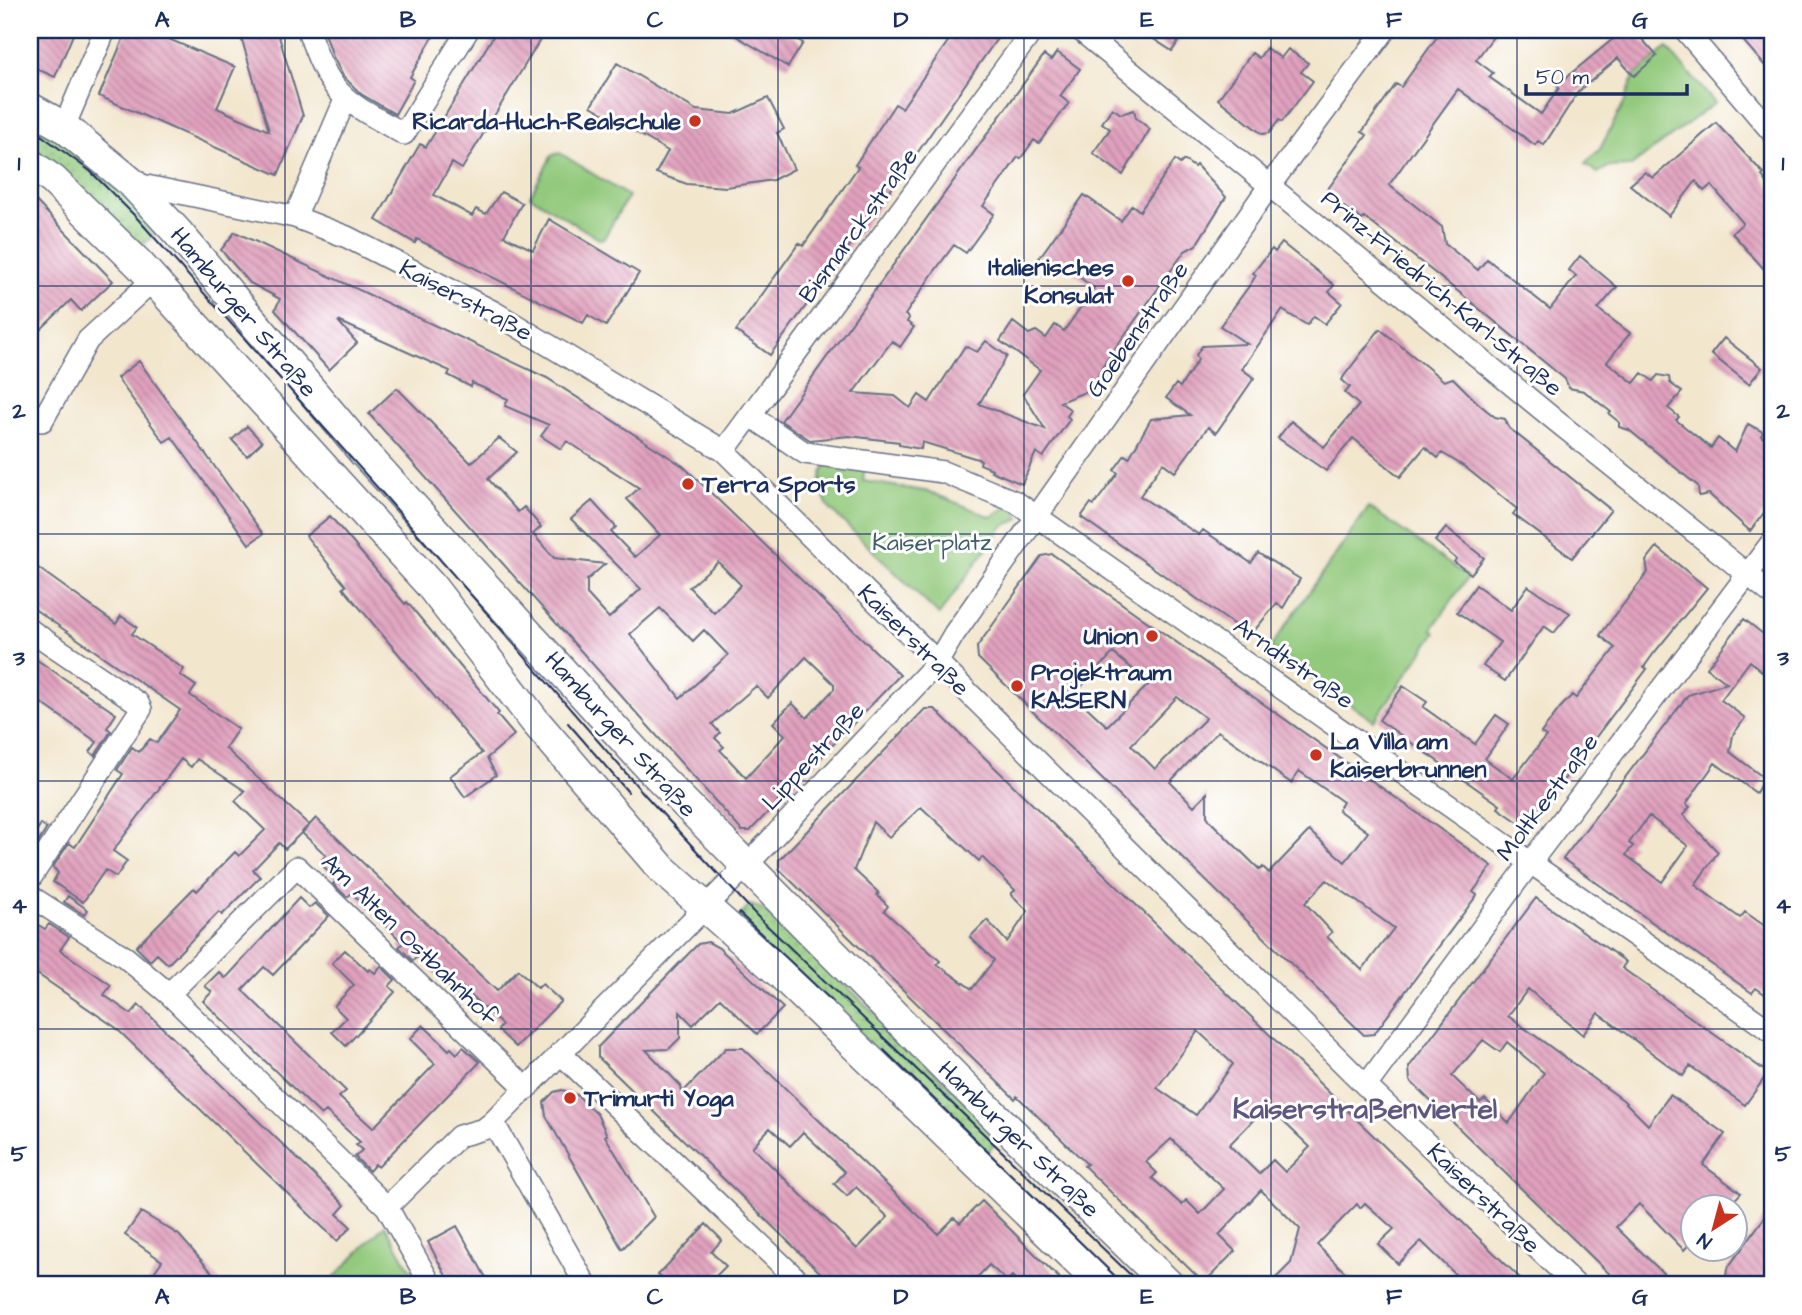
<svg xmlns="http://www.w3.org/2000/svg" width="1802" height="1315" font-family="'Architects Daughter',sans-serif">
<defs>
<pattern id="grass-dots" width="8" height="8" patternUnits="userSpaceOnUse" patternTransform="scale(1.75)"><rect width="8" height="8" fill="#92c97c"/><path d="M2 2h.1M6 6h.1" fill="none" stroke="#76a469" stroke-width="1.8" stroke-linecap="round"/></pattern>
<pattern id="building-back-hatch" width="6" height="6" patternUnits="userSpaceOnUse" patternTransform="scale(1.75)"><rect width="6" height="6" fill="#e1a1bd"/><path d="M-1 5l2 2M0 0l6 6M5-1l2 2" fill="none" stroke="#b6849d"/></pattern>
</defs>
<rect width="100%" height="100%" fill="#fff"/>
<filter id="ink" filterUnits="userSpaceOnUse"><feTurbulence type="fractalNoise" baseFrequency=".0143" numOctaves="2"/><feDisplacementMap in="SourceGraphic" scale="14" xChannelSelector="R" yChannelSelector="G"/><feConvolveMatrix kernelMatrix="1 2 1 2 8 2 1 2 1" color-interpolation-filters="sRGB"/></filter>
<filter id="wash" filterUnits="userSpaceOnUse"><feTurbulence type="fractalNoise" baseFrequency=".00686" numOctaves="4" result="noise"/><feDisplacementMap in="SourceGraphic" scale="28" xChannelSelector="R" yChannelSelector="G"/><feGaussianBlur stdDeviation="1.57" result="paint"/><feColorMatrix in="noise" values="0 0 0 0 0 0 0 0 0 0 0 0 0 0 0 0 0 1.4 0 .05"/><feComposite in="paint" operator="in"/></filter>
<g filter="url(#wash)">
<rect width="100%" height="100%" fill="#f2e6cd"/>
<!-- grass -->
<path fill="url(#grass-dots)" stroke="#567c6d" stroke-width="2" d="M30,119L56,135L161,229L137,250L30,152Z
M750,905L762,909L854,993L1002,1138L981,1158L736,921Z"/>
<!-- green -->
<path fill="#92c97c" stroke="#567c6d" stroke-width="2" d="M1667,48L1715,103L1631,166L1608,167L1598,173L1585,164L1600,149L1625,101L1634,76Z
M560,153L628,196L604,238L599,239L530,196L552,155Z
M828,462L865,465L863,481L930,492L991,517L1004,509L1015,508L1020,519L1003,526L939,615L829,508C820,490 816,479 828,462Z
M1369,507L1468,577L1432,629L1436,632L1374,721L1270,648Z
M385,1225L419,1285H327Z"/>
<g id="blocks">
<!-- building -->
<path fill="url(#building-back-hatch)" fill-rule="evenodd" d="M30,30H75L55,77L30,66Z
M127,30H169L166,38L235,67L217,108L269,131L239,30H277L303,116L278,175L99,96Z
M324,30H437L410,77L414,80L395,114L361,94L343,76L333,57Z
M497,30H546L462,169L452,163L434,195L472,216L476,209L486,214L501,192L522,203L504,236L533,250L549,219L639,273L606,326L588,315L583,323L417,239L415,243L376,220L420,144L426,147Z
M726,30H781L803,43L788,67Z
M956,30H1003L906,169L770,355L736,331L799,243L803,246L858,167L855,165L895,104L902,108Z
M1140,30H1186L1172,51Z
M1442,30H1498L1476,60L1493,73L1489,77L1541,114L1559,88L1557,85L1624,30H1634L1657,56L1634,76L1618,58L1578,92L1544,145L1538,141L1535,145L1458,89L1389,185L1442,227L1445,244L1478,270L1487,259L1550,309L1576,276L1569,270L1580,256L1617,287L1598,309L1630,333L1607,362L1634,383L1642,373L1653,381L1658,375L1669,377L1670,383L1682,392L1668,408L1679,417L1676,420L1711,448L1718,438L1735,452L1748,424L1763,432L1761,436L1772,445V502L1750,531L1709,494L1699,496L1698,486L1629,430L1619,427V422L1609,414L1611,412L1584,391L1569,388L1565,379L1460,293L1364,217L1362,220L1325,193L1367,135L1362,132L1396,84L1401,87Z
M1734,30H1772V74Z
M1266,48L1281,58L1288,49L1308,63L1301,72L1313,81L1282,122L1279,120L1269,133L1262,134L1218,99L1252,53L1259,58Z
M1057,52L1080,69L1060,96L1069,103L1039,143L1034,140L1021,158L1018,157L983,206L994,214L966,253L954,245L931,276L905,315L909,318L907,322L914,327L900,347L892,341L853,393L895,396L910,408L919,395L929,402L965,346L977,352L986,341L1007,356L979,404L1045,429L1023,394L1040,370L1000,341L1013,322L1029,334L1036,331L1046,338L1055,325L1064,331L1094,288L1059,262L1052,271L1037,261L1084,195L1121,221L1132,205L1140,211L1175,160L1180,164L1184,160L1194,167L1196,165L1226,197L1196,245L1185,251L1106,361L1090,390L1060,402L1071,410L1067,416L1070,419L1043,457L1036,452L1022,484L991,471L992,469L980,464L981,460L922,442L921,449L899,445V442L849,436L810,440L781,421L1044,55L1051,60Z
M617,63L696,110L733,114L768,98L784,129L777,133L794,169L773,180L726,187L687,184L656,173L668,151L591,106Z
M1112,108L1121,114L1134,110L1136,118L1150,129L1123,175L1093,153L1110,129L1102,123Z
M1716,123L1764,174L1762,176L1772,189V278L1732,233L1743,223L1711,185L1704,191L1696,181L1669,216L1630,185L1645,172L1653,178Z
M30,195L113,281L81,311L71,300L30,340Z
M235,232L547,378L683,466L900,675L750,831H742L369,414L397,388L471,463L499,438L517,452L488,479L518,512L524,507L541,527L533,534L554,558L605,564L587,580V594L609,618L641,589L571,519L592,501L616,527L611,532L635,557L660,535L627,499L639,488L567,441L561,449L541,436L549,425L505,406L508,399L472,383L471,387L448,375L450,371L338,321L357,343L329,370L275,310L280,299L250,283L221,250ZM718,562L741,585L714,613L689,587ZM660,608L693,641L704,630L728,655L680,698L630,634ZM806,657L834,684V689L807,718L792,703L773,723L785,735L746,778L720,750L724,747L715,738L720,733L712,724L756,686L768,698Z
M1282,243L1334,285L1329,292L1342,303L1325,324L1314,316L1307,325L1282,310L1242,369L1254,378L1216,433L1208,427L1175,472L1163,463L1140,496L1199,535L1203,530L1251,563L1258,553L1300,579L1283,608L1277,603L1250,636L1081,517L1091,503L1094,505L1118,473L1114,470L1125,455L1129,458L1151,419L1190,415L1166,398L1176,384L1180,387L1198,360L1196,355L1202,346L1247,344L1220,326L1252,282L1256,275L1253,273L1272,249L1275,252Z
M1380,329L1444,381L1453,378L1479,404L1495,417L1505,419L1509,428L1611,510L1572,558L1513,514L1517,509L1465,467L1442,453L1438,458L1425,447L1400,477L1353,438L1326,471L1278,438L1291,421L1324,447L1359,405L1345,393L1350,387L1342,380L1344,376Z
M1724,338L1762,368L1749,384L1711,354Z
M139,361L263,534L249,544L172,437L164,442L117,378Z
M247,426L262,442L247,456L232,440Z
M330,516L405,604L407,602L499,713L497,715L514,735L487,758L496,775L465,797L450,776L482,753L343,588L346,586L306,536Z
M1446,528L1484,558L1471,574L1454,562L1456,559L1435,541Z
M1657,547L1707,588L1654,653L1644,667L1647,669L1529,826L1523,822L1521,824L1498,808L1500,805L1379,720L1403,686L1427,702L1423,707L1475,744L1496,715L1509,724L1485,759L1513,779L1546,736L1541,733L1560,708L1572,695L1576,698L1615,648L1600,635L1648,572L1646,561Z
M1052,554L1492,866L1473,892L1477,895L1374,1034L1364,1035L978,658L977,647L1014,595L1042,556ZM1113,653L1150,683L1107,726L1078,699L1080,696L1076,692ZM1177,697L1206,718L1155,769L1131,745ZM1218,731L1291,783L1299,771L1343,802L1338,810L1368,832L1345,862L1309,831L1269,873L1263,867L1260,870L1211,822L1207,816V793L1194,806L1170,782ZM1327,880L1394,928L1362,970L1327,937L1332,932L1305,903Z
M30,562L116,624L121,616L137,627L132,634L184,669L180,675L196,686L190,695L238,729L225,748L309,825L285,849L279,843L253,870L260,877L222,915L219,912L168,964L157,954L150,961L136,947L194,888L197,891L235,852L239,856L265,830L235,801L245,791L197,759L191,767L181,759L113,851L127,861L116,877L105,870L83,902L53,882L58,873L53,867L69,843L75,847L123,774L117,770L132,747L139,752L150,739L157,743L180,710L30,606Z
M1476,585L1511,610L1528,586L1570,613L1554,633L1544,626L1505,681L1483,666L1500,642L1457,612Z
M1744,619L1772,641V680L1750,661L1721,700L1745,718L1733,735L1730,752L1764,778L1756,793L1715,763L1686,804L1690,807L1683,815L1718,852L1695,885L1740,918L1745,912L1772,931V999L1756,988L1752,993L1563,859L1688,695L1727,683L1707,668ZM1649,816L1688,846L1662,882L1626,855L1633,846L1629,843Z
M30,655L116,714L107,728L111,731L95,756L90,752L97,742L30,695Z
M925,709H935L948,722L1527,1285H1443L1455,1274L1421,1241L1398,1264L1378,1244L1394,1229L1365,1203L1360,1208L1357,1204L1317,1245L1358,1285H1269L1291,1263L1300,1229L1261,1190L1219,1235L1235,1251L1204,1283L1084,1166L1087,1164L1017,1096L1015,1099L779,869V860ZM921,807L979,861L982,857L1015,890L1011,894L1028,911L1007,942L987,920L970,937L994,960L972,989L937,964L940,961L884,911L888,906L877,895L879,893L854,870L873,822L889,837ZM1198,1031L1233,1064L1196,1115L1157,1088ZM1267,1106L1310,1147L1285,1172L1273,1160L1259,1174L1229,1145ZM1171,1139L1224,1189L1200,1214L1186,1200L1182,1205L1152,1178L1157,1173L1146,1162Z
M316,818L497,991L518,970L538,988L542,984L561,1001L516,1047L498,1030L502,1025L462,987L456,994L417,956L413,961L399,947L403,943L390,930L352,893L347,897L333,884L336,881L320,862L326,855L302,833Z
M41,824L47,828L32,853L30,841Z
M68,896L88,910L84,915L64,902Z
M299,898L309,908L315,903L329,916L273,975L264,967L242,990L346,1091L339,1097L373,1128L435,1064L410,1039L423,1025L449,1050L451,1048L457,1054L463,1047L480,1062L378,1167L375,1164L369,1171L355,1157L362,1150L356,1145L360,1142L326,1111L321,1115L203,1001L212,992L205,986L219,972L225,978L228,976Z
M1536,898L1626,962L1622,968L1768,1073L1745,1105L1690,1066L1683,1076L1598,1013L1583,1035L1528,989L1508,1016L1623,1100L1648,1125L1670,1095L1725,1134L1703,1165L1741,1193L1728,1207H1693V1240L1684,1250L1639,1204L1616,1227L1675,1285H1621L1410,1081L1409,1067ZM1483,1040L1500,1052L1507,1042L1544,1073L1509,1123L1485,1099L1480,1103L1452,1076Z
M30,920L45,929L49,924L69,937L60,950L111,985L104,995L131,1014L139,1005L345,1205L337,1214L351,1227L337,1241L115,1027L30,969Z
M708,942L719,948L783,1008L757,1034L720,998L693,1025L680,1012V1038L669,1049L646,1050L681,1086L682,1093L726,1048H743L938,1234L954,1218L960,1223L982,1201L1066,1285H1022L1012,1276L1007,1281L989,1265L970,1285H833L598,1057V1047L698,944ZM770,1128L790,1146L803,1132L845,1172L834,1184L847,1196L856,1187L888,1217L857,1249L752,1147Z
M345,950L368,971L370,969L375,973L381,966L395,980L389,986L395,992L346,1046L332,1032L346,1018L334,1006L354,985L332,963Z
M562,1090L577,1095L597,1114L607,1135L605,1136L654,1217L622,1249L546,1116L544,1102L554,1092Z
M1772,1207V1285H1725L1727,1269Z
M141,1212L179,1235L223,1285H145L162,1261L125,1235Z
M706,1224L722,1240L711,1252L726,1266L707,1285H669L658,1275Z
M457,1226L474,1256L490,1285H451L428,1242Z"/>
</g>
</g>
<g filter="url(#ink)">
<use href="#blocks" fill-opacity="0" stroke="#666f85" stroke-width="2"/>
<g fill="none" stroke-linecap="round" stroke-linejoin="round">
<defs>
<path id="street" d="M308,30C331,98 344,100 404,134L468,30
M1080,30L1556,421L1772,594
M1685,30L1772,132
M64,127L105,30
M132,183L295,217L347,237L494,312L724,451L1366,1086L1576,1285
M295,217L345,100
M751,416L805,453L943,472L1016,502L1772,1032
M42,421L88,340L154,279
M724,451L1033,30
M30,630L138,703L141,709L30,879
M30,896L125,957L169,994L387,1207L459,1136L484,1129L493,1122L745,867L937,663L954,634L1270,185L1385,30
M169,994L297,867L526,1088
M560,1053L803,1285
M1366,1086L1530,863L1772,542
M493,1122L586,1285
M387,1207L431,1285"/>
<path id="secondary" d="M30,108L64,127L132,183L178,233L365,454L650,768L960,1082L1169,1285
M30,164L53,180L139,264L431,586L534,720L662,869L781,974L1102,1285"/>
</defs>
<!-- street casing -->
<use href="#street" stroke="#666f85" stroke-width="24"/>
<!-- secondary casing -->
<use href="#secondary" stroke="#666f85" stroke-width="33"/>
<!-- street -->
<use href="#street" stroke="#fff" stroke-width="21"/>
<!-- secondary -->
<use href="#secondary" stroke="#fff" stroke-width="30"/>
<!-- tram -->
<path stroke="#1b2f5e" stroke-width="2" d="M30,127L90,171L136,217L384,495L645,795L757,916L1141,1285
M568,723L628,792
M739,913L833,1002
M884,1050L1124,1285"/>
</g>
</g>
<!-- grid -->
<path fill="none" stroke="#1b2f5e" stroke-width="2" stroke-opacity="0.55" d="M285,30V1285M531,30V1285M778,30V1285M1024,30V1285M1271,30V1285M1517,30V1285M30,286H1772M30,534H1772M30,781H1772M30,1029H1772"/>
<!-- markers -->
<g fill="#c8321e" stroke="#fff" stroke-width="2.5">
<circle cx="695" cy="121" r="7"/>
<circle cx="1128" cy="281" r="7"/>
<circle cx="688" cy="484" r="7"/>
<circle cx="1152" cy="636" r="7"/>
<circle cx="1017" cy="686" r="7"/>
<circle cx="1316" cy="755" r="7"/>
<circle cx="570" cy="1098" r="7"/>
</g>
<g text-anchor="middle" stroke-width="6" stroke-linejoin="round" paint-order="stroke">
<!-- poi labels -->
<g font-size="24" font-weight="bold" fill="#1b2f5e" stroke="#fff" text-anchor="start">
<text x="681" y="129" text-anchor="end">Ricarda-Huch-Realschule</text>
<text x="1114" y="275" text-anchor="end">Italienisches<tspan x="1114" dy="28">Konsulat</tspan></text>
<text x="702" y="492">Terra Sports</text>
<text x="1138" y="644" text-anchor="end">Union</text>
<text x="1031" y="680">Projektraum<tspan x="1031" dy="28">KA!SERN</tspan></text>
<text x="1330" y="749">La Villa am<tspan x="1330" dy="28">Kaiserbrunnen</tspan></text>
<text x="584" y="1106">Trimurti Yoga</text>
</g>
<!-- street labels -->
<g font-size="24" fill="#1b2f5e" stroke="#fff">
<text transform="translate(858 225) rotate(-54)" y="8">Bismarckstraße</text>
<text transform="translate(1442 293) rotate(40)" y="8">Prinz-Friedrich-Karl-Straße</text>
<text transform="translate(466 300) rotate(28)" y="8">Kaiserstraße</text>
<text transform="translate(244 312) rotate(50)" y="8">Hamburger Straße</text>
<text transform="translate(1137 329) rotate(-55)" y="8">Goebenstraße</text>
<text transform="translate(914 640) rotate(45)" y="8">Kaiserstraße</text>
<text transform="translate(1294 663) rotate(35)" y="8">Arndtstraße</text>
<text transform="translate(621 734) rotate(48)" y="8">Hamburger Straße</text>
<text transform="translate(813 756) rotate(-47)" y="8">Lippestraße</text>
<text transform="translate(1547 797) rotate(-53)" y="8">Moltkestraße</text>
<text transform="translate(410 939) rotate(44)" y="8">Am Alten Ostbahnhof</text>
<text transform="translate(1019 1139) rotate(44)" y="8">Hamburger Straße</text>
<text transform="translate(1484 1198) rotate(44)" y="8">Kaiserstraße</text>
</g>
<!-- park labels -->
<g font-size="24" fill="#3f5d67" stroke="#fff">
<text x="932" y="550">Kaiserplatz</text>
</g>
<!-- quarter labels -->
<g font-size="28" font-weight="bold" fill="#60577f" stroke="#fff">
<text x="1365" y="1118">Kaiserstraßenviertel</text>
</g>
</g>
<!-- margin -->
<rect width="1802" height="1315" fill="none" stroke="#fff" stroke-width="77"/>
<!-- north arrow -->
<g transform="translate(1714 1228) rotate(216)"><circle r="33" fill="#ffffff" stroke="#a4acbf" stroke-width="2"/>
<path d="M0-5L12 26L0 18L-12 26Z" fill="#c8321e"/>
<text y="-10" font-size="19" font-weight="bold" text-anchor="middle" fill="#1b2f5e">N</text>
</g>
<!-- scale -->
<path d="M1526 84v10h161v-10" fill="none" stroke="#1b2f5e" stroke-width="3.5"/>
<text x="1536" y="84" font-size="21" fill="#1b2f5e" stroke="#ffffff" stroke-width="5" paint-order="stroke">50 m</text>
<rect x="38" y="38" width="1726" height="1238" fill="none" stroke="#1b2f5e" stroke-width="2.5"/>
<g font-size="23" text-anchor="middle" font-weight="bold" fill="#1b2f5e">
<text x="162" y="27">A</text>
<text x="408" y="27">B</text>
<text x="655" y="27">C</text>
<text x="901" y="27">D</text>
<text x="1147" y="27">E</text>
<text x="1394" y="27">F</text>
<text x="1640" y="27">G</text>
<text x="19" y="170">1</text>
<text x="1783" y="170">1</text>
<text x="19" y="418">2</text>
<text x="1783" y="418">2</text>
<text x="19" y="665">3</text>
<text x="1783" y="665">3</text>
<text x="19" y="913">4</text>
<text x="1783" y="913">4</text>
<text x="19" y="1161">5</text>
<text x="1783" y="1161">5</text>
<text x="162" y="1304">A</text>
<text x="408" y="1304">B</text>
<text x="655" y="1304">C</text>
<text x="901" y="1304">D</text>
<text x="1147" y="1304">E</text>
<text x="1394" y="1304">F</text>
<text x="1640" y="1304">G</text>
</g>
</svg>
